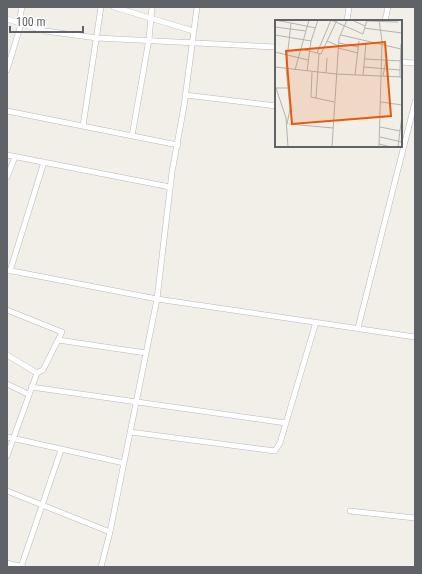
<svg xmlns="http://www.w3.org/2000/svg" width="422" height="574" font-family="'Roboto Condensed',sans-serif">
<rect width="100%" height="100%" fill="#f1efe8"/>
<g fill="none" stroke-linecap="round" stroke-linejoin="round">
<defs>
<path id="minor" d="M114,7L193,31
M7,19L45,31L97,38L276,47
M347,21L349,7
M385,21L388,7
M401,62L415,63
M7,70L21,24L20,17L22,7
M185,95L276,106
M7,111L178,145
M83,126L101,7
M132,136L149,39L152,7
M7,155L170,187
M7,177L15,157
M7,270L157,299L415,337
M10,271L44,162
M7,310L62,332L43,370L37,373L7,456
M358,328L415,102
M58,340L146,353
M7,355L37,373
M7,384L28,394
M31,387L286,423
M130,432L275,451L280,443L316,322
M7,437L124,463
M7,491L110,532
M350,511L415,518
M7,563L23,567
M21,567L61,450
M101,567L110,532L157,299L172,172L184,106L197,7"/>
</defs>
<!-- minor casing -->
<use href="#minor" stroke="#b5b8bc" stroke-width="6"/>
<!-- minor -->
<use href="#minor" stroke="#fff" stroke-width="5"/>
</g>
<!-- overview -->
<g transform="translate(275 20)">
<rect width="127" height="127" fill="#f1efe8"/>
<path fill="none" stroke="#b3b3b1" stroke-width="1" d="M0,0L16,3M56,0L88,14L92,0M77,0L90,6M92,1L123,2M0,7L31,11M89,8L127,13M0,15L36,21M66,15L126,29M52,21L64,26M64,23L83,27M63,28L83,33M26,29L46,34L62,0M0,32L33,40M42,33L56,0M90,39L127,41M0,47L61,54L127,57M89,47L125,50V57M20,50L34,0M125,50L126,24M32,51L36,21L43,0M37,52L36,77L59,82M51,53L52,38M80,55L84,21M88,55L91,23M108,56L111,40M0,65L11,98L13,127M1,68H14M41,78L44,34M106,82L127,85M12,104L15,89L11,48L16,3L41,8M14,104L58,108M105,107L125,111M105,117L127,122M104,124L116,127M57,127L64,18L72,0M104,127L107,21L104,0M123,127L127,95"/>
<path fill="#e8590c" fill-opacity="0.15" stroke="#e8590c" stroke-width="2" d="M110,22L116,96L17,104L11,31Z"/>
<rect width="127" height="127" fill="none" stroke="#5f6368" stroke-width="2"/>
</g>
<!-- border -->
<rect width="422" height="574" fill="none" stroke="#5f6368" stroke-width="16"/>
<!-- scale -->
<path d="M10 26v6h73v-6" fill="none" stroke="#5f6368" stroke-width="2"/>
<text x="16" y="26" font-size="12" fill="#5f6368" stroke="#ffffff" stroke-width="3" paint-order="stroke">100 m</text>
</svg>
